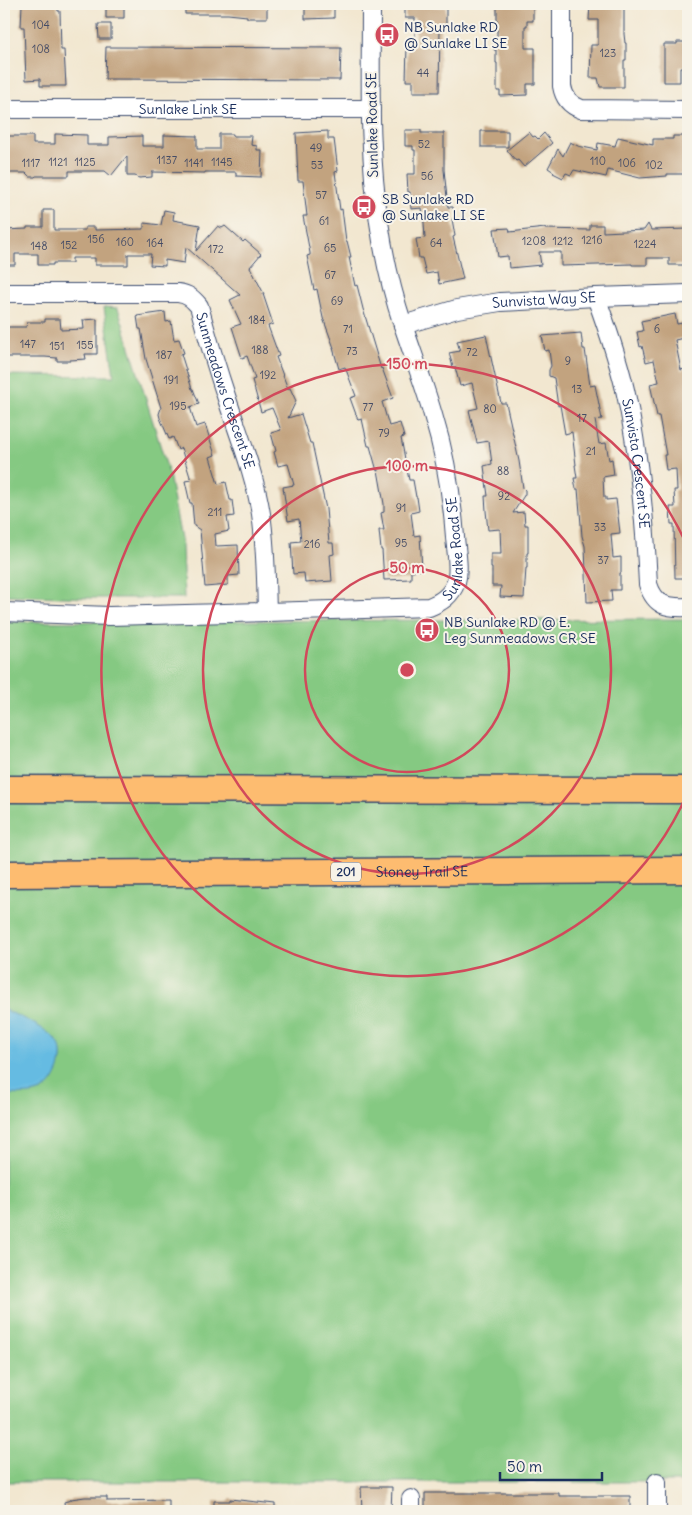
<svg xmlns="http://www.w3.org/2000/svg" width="692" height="1515" font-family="Delius,sans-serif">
<rect width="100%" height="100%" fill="#f7f3e8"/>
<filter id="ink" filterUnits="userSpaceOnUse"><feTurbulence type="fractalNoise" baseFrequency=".02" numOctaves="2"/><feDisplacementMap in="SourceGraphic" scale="10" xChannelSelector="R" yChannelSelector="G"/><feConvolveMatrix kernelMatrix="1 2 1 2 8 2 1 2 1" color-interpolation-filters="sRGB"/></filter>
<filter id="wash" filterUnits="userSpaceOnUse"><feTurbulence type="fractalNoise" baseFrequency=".0096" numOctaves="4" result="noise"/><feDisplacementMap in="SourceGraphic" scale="20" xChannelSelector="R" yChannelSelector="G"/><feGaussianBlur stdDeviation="1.12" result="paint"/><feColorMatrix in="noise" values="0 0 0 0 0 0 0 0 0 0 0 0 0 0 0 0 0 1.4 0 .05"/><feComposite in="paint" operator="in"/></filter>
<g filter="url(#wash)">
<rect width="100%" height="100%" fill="#f2e7d0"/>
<!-- green -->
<path fill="#85c982" stroke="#507c70" d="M104,307L118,308L169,474L182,545L184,598H90L4,595V375L114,376Z
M688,619V1482H4V622Z"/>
<!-- water -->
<path fill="#65bbe2" stroke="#4075a0" d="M4,1009C22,1019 43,1025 57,1041C68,1055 56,1087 39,1092C28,1096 15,1094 4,1094Z"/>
<g id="blocks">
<!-- building -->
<path fill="#c2a37f" d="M22,4H57L58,11H60L61,50H64L66,86H40V79L26,80L24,27H21Z
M106,4H124V18H106Z
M185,4H267V18H247V16L228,14H185Z
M305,4H334V18L305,19Z
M405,4H432V7H446V28H440L439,92H413V81H406L407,45H415V18H405Z
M590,4L624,5V34L625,43H626V60H624V87H600L598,78H590L591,45H598V20H589Z
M497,5H533V21H527V26H525V48H535V84H527V95L500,96V91H497V63H496V50H494V38H497Z
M98,24H111V39H99Z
M677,42H688V67H680V82H664V44H677Z
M106,47L341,48L340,80L105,79Z
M405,130H421V133H444V170L448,207H453L454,218L452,219L455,236L453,237L463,279L439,284L437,272L426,274L422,258H419L416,239L425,238L424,223L422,208L411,209L410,192H408L407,174H415V150H413V146H405Z
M328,131V139H334L338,171L335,172L340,210L342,209L346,241H347L351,257H349L355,286L357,285L363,309L381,369L382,368L393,398L382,402L389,426L400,423L404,437L401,438L409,480H413L416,497H417L419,511L411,513L414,536L420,535L422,570L411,571V579L384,580L382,550H381L379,530H384L381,513L384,512V504L378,470L377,471L370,446H368L362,419L358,420L350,398L356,396L345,367L339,369L333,348H334L323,318L317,289L314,290L307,256L310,255V253L303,216H307L303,181H298L296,133Z
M481,131H508V147H481Z
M529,132L533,137L535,136L538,139L544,133L552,143L524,167L518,160L516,161L507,150Z
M55,134L87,135V145H109V137L142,136V146H164V135L197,136V149H219V134H233V136H252L251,145L257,146V150H262L261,177L236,176V172H205V173L152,172V177L139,178L135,176H127V156L111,176L105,171H69V176H36L35,177H30L26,173H4V136H33V144H55Z
M673,136H686V146L688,147V174H667V176L640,178L608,170L606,177L574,170L571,175L566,173L563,178L553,173L554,172L548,168L558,149L563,156L570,142L578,146L597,150L598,143L615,146L618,137L653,145V139H673Z
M43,210H54V230H85V227H95V230L144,229V223L161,225L164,210L174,212L173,220L200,225L196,251L218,226L222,228L225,226L243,242L245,240L261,254L250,267L264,294H263L273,324L268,326L279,356L276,357L288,389L290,388L296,401L288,418L301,414L310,443H312L326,509L329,543H333L334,554L330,555L332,581L305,583L304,573L293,574L291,542L301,541L299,519L288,521L283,487L294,485L288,464L278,466L274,452L276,451L271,433L281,430L272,408L261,412L252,380L255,379L247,356L242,358L232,327L241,324L230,300L240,295L186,247L184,263L165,260V266L150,265L151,254H128V265H95V258H72V263H53V265H38V254H15V265H4V230L27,229V227H43Z
M648,224L651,230L688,229V265H669V258H647V265H632V264L561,266V252H539L541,265L509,268L508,256L498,257L494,229L509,228L510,232L545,228V229L590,230V225H603V232L644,230Z
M165,312L166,322L171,321L174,340L179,339L184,353L181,354L192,389H193L199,404L190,407L196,427L205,424L215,455L210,457L218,484L226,482L230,500H232L234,516L227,517L229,531L215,534L216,546L238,545L239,575L228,576V585L205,587L200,530L194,526L192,503H190L185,481L191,480L181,448L178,450L173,437L169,439L160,418L159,414L161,408L146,359L141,329H139L137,316Z
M675,314L677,324L688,322V337L675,340L681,370L688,368V578H675L674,524H671L670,507H675L674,490H677L676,469L666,470L664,455H666L659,416H657L650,384L659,382L654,360L646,362L642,346L640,347L637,332L643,331L641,321Z
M45,319H60L61,330L84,329L83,320L97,319V354H85L86,359L70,360V361H57V358L45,357H4V327H26L27,322H45Z
M581,333L583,349H585L590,386L595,385L602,419L595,420L599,444L606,443L609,460L612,459L614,475L603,477L604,497H606V500L616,499L620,533L611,534L613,558L621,557V573H620V590H611L612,601L587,602L585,546L582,536L578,489H576L574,478H577L575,465H576L572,432L565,434L560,405L558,406L554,378L549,376V370L551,366L549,350L545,351L542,336Z
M486,335L501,403H506L519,461L523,488L525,490V494L513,513L524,512L525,525H528V553H527V568H526L524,598L500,597L501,586H492V568H491V554H501L500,529L488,530L486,511L485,496H488L484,466L492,464L489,441L477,443L469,410L478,408L472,383L460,386L455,367H453L449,353L460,351L457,341Z
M361,1487H392L391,1511H362Z
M425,1493H559V1496H630V1511H425Z
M85,1497H107V1501L169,1500V1511H65L64,1502L71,1500V1499Z
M230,1499L275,1504V1511H214V1501H230Z"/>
</g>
</g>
<g filter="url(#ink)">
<use href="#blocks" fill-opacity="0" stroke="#3b4b6f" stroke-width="1"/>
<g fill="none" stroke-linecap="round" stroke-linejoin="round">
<defs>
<g id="minor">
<path d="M562,4V86C564,98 570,105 581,109L688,110"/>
<path id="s1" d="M4,109H371"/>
<path id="s2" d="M4,293H178C188,294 193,299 199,306C208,340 218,372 229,405C241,441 255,476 261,514C266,547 266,580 267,612"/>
<path id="s3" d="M596,297C608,330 620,364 627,399C640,460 645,521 648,584C655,606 667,608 688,607"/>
<path id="s4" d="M403,325L457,309L500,302L596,297L688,294"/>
<path id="s5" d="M4,612L109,616L267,612L429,607C441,602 451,596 456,582C460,569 456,551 455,537C452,496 445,454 433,415C424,384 413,355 403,325C392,292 384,257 379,222C368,150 371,76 371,4"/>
<path d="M657,1482V1511"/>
<path d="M411,1499V1511"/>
</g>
<g id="highway">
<path d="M4,789L688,790"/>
<path id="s6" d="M4,874L688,870"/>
</g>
</defs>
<!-- minor casing -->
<use href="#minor" stroke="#3b4b6f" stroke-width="20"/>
<!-- highway casing -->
<use href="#highway" stroke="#3b4b6f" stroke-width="29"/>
<!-- minor -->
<use href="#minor" stroke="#fff" stroke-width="18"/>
<!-- highway -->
<use href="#highway" stroke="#fdbc70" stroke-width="26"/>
</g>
</g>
<!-- distance rings -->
<g fill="none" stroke="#d1495b" stroke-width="2.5">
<circle cx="407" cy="670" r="102"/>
<circle cx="407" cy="670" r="204"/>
<path d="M688 792A306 306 0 1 1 688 548"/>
</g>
<!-- icons -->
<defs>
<symbol id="bus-disc" viewBox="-11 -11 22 22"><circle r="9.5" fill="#d1495b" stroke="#f7f3e8"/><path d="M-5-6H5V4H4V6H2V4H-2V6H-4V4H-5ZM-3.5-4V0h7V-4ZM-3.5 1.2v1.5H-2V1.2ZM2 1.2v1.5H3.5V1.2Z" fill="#fff"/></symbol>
</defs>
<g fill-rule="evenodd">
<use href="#bus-disc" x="373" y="21" width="28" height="28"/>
<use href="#bus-disc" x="350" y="193" width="28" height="28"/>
<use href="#bus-disc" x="413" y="616" width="28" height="28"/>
</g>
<g text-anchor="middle" stroke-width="4" stroke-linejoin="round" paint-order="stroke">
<!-- number labels -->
<g font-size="11" fill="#454c66">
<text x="41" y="29">104</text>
<text x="41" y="53">108</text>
<text x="608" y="57">123</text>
<text x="423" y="77">44</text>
<text x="424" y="148">52</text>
<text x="316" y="152">49</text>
<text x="167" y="164">1137</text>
<text x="598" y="165">110</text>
<text x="58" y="166">1121</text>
<text x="85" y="166">1125</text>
<text x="222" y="166">1145</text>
<text x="31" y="167">1117</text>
<text x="194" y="167">1141</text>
<text x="627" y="167">106</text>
<text x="317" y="169">53</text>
<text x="654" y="169">102</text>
<text x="427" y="180">56</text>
<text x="321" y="199">57</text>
<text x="324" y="225">61</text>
<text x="96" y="243">156</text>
<text x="592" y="244">1216</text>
<text x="534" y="245">1208</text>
<text x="563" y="245">1212</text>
<text x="125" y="246">160</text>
<text x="155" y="247">164</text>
<text x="436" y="247">64</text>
<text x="645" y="248">1224</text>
<text x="69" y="249">152</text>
<text x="39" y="250">148</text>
<text x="330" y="252">65</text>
<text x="216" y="253">172</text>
<text x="330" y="279">67</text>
<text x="337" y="305">69</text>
<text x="257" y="324">184</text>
<text x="348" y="333">71</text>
<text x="657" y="333">6</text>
<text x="28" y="348">147</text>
<text x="85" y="349">155</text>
<text x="57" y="350">151</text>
<text x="260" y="354">188</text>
<text x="352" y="355">73</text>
<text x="472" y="356">72</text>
<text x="164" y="359">187</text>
<text x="568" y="365">9</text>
<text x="268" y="379">192</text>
<text x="171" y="384">191</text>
<text x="577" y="393">13</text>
<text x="178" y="410">195</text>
<text x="368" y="411">77</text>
<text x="490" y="413">80</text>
<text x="582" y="422">17</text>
<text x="384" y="437">79</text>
<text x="591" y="455">21</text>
<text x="503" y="475">88</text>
<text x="504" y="500">92</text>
<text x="401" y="512">91</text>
<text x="215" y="516">211</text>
<text x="600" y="531">33</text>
<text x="401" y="547">95</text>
<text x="312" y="548">216</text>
<text x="603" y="564">37</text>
</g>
<!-- shield labels -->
<rect fill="#f7f3e8" stroke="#5d6a87" stroke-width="1" x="331" y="862.5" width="30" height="19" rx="4"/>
<g font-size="12" font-weight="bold" fill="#1b2f5e">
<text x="346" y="876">201</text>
</g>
<!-- poi labels -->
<g font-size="14" fill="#1b2f5e" stroke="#f7f3e8" text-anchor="start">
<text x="404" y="32">NB Sunlake RD<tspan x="404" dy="16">@ Sunlake LI SE</tspan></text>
<text x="382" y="204">SB Sunlake RD<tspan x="382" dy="16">@ Sunlake LI SE</tspan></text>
<text x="444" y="627">NB Sunlake RD @ E.<tspan x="444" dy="16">Leg Sunmeadows CR SE</tspan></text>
</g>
<!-- street labels -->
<g font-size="14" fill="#1b2f5e" stroke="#f7f3e8">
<text dy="5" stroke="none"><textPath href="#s1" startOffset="184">Sunlake Link SE</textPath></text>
<text transform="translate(372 125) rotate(-91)" y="5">Sunlake Road SE</text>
<text dy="5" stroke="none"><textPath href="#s4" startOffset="144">Sunvista Way SE</textPath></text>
<text dy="5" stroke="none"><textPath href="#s2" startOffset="288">Sunmeadows Crescent SE</textPath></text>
<text dy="5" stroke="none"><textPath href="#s3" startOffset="172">Sunvista Crescent SE</textPath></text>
<text dy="5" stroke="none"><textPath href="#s5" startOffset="496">Sunlake Road SE</textPath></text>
<text dy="5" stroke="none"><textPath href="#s6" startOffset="418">Stoney Trail SE</textPath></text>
</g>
</g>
<circle cx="407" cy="670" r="8" fill="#d1495b" stroke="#f7f3e8" stroke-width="2.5"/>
<g font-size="15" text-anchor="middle" font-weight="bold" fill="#d1495b" stroke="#f7f3e8" stroke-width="4" stroke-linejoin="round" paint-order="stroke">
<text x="407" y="369">150 m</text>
<text x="407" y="471">100 m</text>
<text x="407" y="573">50 m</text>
</g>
<!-- margin -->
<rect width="692" height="1515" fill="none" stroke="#f7f3e8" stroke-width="20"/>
<!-- scale -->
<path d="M500 1472v8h102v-8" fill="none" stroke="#1b2f5e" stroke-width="2.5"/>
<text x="507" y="1472" font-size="15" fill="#1b2f5e" stroke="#f7f3e8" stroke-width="4" paint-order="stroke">50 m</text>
</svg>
